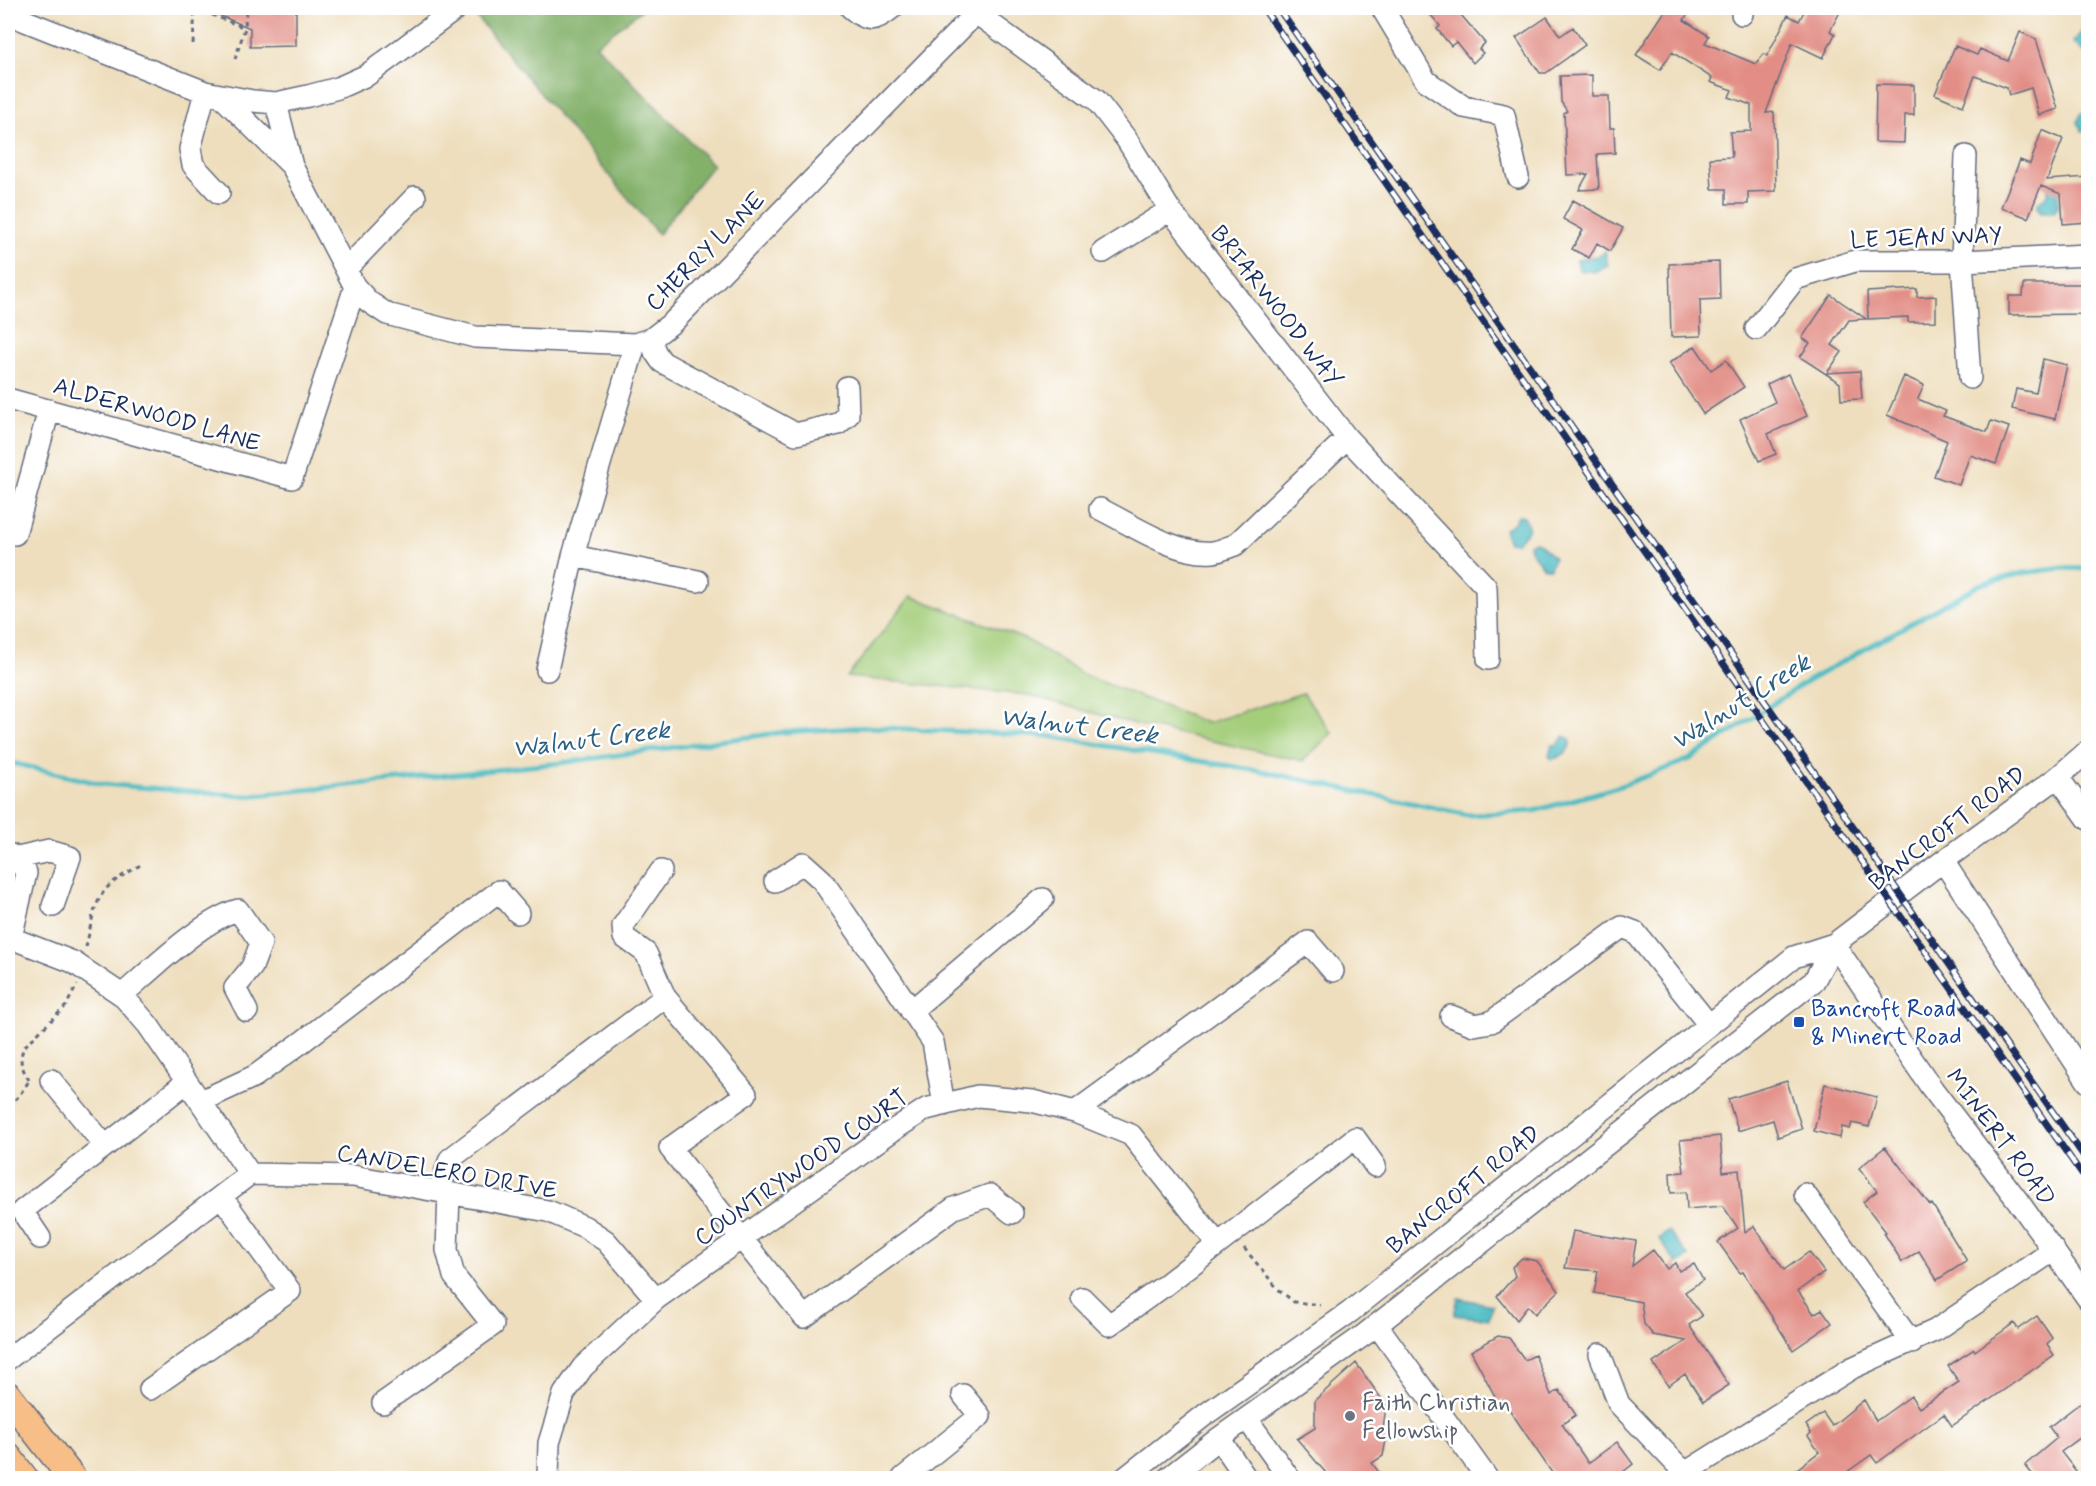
<svg xmlns="http://www.w3.org/2000/svg" width="2096" height="1486" font-family="Mynerve,sans-serif">
<rect width="100%" height="100%" fill="#fff"/>
<filter id="ink" filterUnits="userSpaceOnUse"><feTurbulence type="fractalNoise" baseFrequency=".0167" numOctaves="2"/><feDisplacementMap in="SourceGraphic" scale="12" xChannelSelector="R" yChannelSelector="G"/><feConvolveMatrix kernelMatrix="1 2 1 2 8 2 1 2 1" color-interpolation-filters="sRGB"/></filter>
<filter id="wash" filterUnits="userSpaceOnUse"><feTurbulence type="fractalNoise" baseFrequency=".008" numOctaves="4" result="noise"/><feDisplacementMap in="SourceGraphic" scale="24" xChannelSelector="R" yChannelSelector="G"/><feGaussianBlur stdDeviation="1.35" result="paint"/><feColorMatrix in="noise" values="0 0 0 0 0 0 0 0 0 0 0 0 0 0 0 0 0 1.4 0 .05"/><feComposite in="paint" operator="in"/></filter>
<g filter="url(#wash)">
<rect width="100%" height="100%" fill="#eedebd"/>
<!-- green -->
<path fill="#a4ce7a" stroke="#607e6c" stroke-width="1.5" d="M911,596L1027,640L1082,674L1207,723L1303,693L1332,733L1303,761L1126,722L1028,695L847,677Z"/>
<!-- forest -->
<path fill="#83b16a" stroke="#4f7064" stroke-width="1.5" d="M469,8H644L596,45L713,165L658,234Z"/>
<!-- water -->
<path fill="#4cbbc2" stroke="#347590" stroke-width="1.5" d="M2085,21H2088V48L2085,53L2073,42L2081,33Z
M2088,111V130L2082,131L2077,122L2082,113Z
M2049,187L2058,191V206L2054,212H2041L2038,209V203L2046,196Z
M1605,251L1608,265L1594,272L1579,270L1577,260L1601,255Z
M1518,516L1524,517L1529,529L1517,543L1509,542L1504,530L1515,522V519Z
M1534,542L1539,543L1554,558L1550,568H1544L1530,550L1529,544Z
M1565,736L1571,740C1570,751 1563,757 1552,759L1549,756L1552,745H1557Z
M1669,1231L1689,1257L1677,1264L1659,1239Z
M1458,1298L1492,1305L1489,1319L1454,1315Z"/>
<g fill="none" stroke-linecap="round" stroke-linejoin="round">
<!-- stream -->
<path stroke="#4cbbc2" stroke-width="5" d="M8,762L101,784L246,796L560,763L784,732L868,727L1048,736L1266,772L1468,815L1534,811L1621,786L1690,759L1806,682L1981,584L2023,573L2063,568L2088,569"/>
</g>
<g id="blocks">
<!-- building -->
<path fill="#e28e86" d="M202,8H296V46L250,47V28Z
M1425,8H1455L1485,43L1479,49L1483,53L1473,63L1456,42L1451,46L1437,29L1440,26Z
M1667,8H1692L1684,20L1709,36L1705,43L1756,64L1764,54L1767,56L1788,15L1799,21L1806,8H1842L1830,31L1835,34L1823,58L1792,43L1766,113L1774,112L1776,191L1748,192V204H1726V189H1712L1710,158L1732,157L1730,132L1751,131V105L1729,97L1732,90L1710,82L1712,78L1672,52L1660,70L1636,55Z
M1547,17L1560,36L1573,27L1585,45L1546,73H1540L1516,38Z
M2020,32L2036,39L2058,109L2039,115L2031,88L2009,95L2007,88L1975,76L1963,106L1935,94L1955,46L1977,55L1980,49L2008,61Z
M1592,75V96H1609L1610,128H1614L1615,153L1597,154L1599,189L1579,190L1588,174L1567,175L1564,113L1567,111L1561,102L1560,76Z
M1876,84L1914,85V115H1905L1904,143L1875,142Z
M2042,130L2063,139L2047,180L2088,177V222L2063,224L2061,194L2041,186L2028,218L2001,207L2020,160L2030,164Z
M1573,200L1623,228L1610,251L1597,243L1589,258L1572,249L1583,230L1563,219Z
M1719,262L1720,299L1700,300L1701,336L1671,337L1669,264Z
M2024,284H2088V314L2009,315V296H2023Z
M1917,289V297L1936,296V321L1908,322V317L1868,319L1867,292Z
M1831,295L1866,319L1849,320L1832,345L1842,352L1827,373L1860,371L1862,399L1841,400L1840,383L1800,357L1810,343L1802,338Z
M1695,346L1711,370L1726,360L1744,387L1703,414L1669,363Z
M2043,359L2067,365L2055,419L2012,409L2016,389L2036,393Z
M1788,374L1807,416L1768,434L1776,454L1759,461L1740,419L1775,402L1767,384Z
M1904,376L1924,385L1918,399L1946,411L1943,416L1987,432L1991,421L2009,427L1996,464L1970,455L1959,485L1934,476L1947,441L1887,415Z
M1787,1081L1802,1129L1778,1137L1773,1120L1738,1131L1728,1099Z
M1825,1084L1877,1097L1869,1127L1852,1123L1850,1129L1842,1127L1840,1138L1814,1131Z
M1720,1136L1723,1172L1739,1170L1745,1232L1754,1226L1784,1270L1809,1252L1824,1272L1798,1291L1814,1314L1822,1309L1832,1323L1793,1350L1743,1272L1740,1273L1718,1242L1738,1228L1723,1206L1687,1209L1686,1192L1671,1193L1670,1173L1684,1172L1680,1140Z
M1885,1147L1930,1205L1932,1204L1967,1261L1937,1280L1919,1251L1902,1262L1884,1233L1886,1232L1863,1202L1877,1191L1859,1168Z
M1573,1231L1636,1241L1632,1266L1653,1250L1667,1269L1675,1263L1679,1271L1694,1264L1703,1280L1685,1292L1702,1316L1689,1325L1729,1385L1703,1402L1685,1374L1668,1386L1653,1363L1686,1341L1653,1335L1644,1324L1641,1302L1594,1293L1598,1271L1565,1268Z
M1522,1258L1537,1261L1559,1291L1535,1314L1528,1306L1517,1320L1497,1296L1515,1276L1512,1267Z
M2037,1316L2052,1338L2047,1345L2054,1355L1952,1426L1944,1414L1877,1463L1871,1455L1837,1479H1784L1819,1452L1808,1436L1811,1433L1806,1425L1823,1413L1832,1426L1864,1400L1876,1421L1911,1396L1919,1408L1959,1382L1948,1366L1974,1349L1975,1351L2014,1323L2018,1329Z
M1498,1336L1509,1338L1525,1360L1535,1355L1551,1395L1559,1390L1576,1415L1562,1424L1588,1463L1617,1442L1633,1464L1614,1479H1556L1503,1400L1498,1402L1471,1351Z
M1356,1363L1386,1405L1382,1438L1386,1440L1383,1456L1372,1463L1384,1479H1331L1297,1439L1315,1428V1400Z
M2088,1397V1432L2061,1452L2082,1479H2036L2025,1465L2057,1438L2049,1427Z"/>
</g>
</g>
<g filter="url(#ink)">
<use href="#blocks" fill-opacity="0" stroke="#656c7f" stroke-width="1.5"/>
<g fill="none" stroke-linecap="round" stroke-linejoin="round">
<defs>
<path id="minor" d="M851,8C868,23 875,22 892,8
M1382,8L1426,81L1464,107L1504,115L1518,177
M976,13L1096,100L1127,140L1170,210L1347,438L1486,587L1488,659
M8,14L205,92L253,101L276,103L308,96L338,88L367,75L457,8
M1742,14V8
M205,92L190,149L193,165L219,193
M221,96L292,166
M276,103L292,166L355,287L369,302L387,314L475,337L635,344L651,339L673,322L981,8
M1966,156L1962,261L1970,378
M1103,252L1170,210
M346,269L415,197
M1756,329L1795,279L1855,261H1962L2088,255
M651,339L655,352L662,362L796,434L838,424L848,415L847,387
M8,399L292,478L355,287
M1100,509C1131,524 1177,556 1213,552C1220,551 1228,547 1235,545L1347,438
M15,534L49,410
M573,556L698,581
M547,670L573,556L635,344
M2058,777L2088,819
M8,854L18,858L26,873L11,938L73,962L122,995L148,1025L250,1174
M18,858L49,851L70,857L53,906
M1943,861L2088,1082
M661,871L623,926L624,937L646,953L665,997L746,1094L670,1148L804,1317L954,1208L990,1195L1012,1213
M775,881L803,863L822,880L933,1042L944,1105
M1834,944L1931,1087L2018,1201L2088,1299
M122,995C151,970 202,920 238,910L261,943L252,967L235,988L247,1011
M911,1011L1043,899
M1451,1016L1474,1025L1491,1022L1622,927L1635,932L1709,1025
M51,1080L105,1146
M201,1101L255,1076L302,1042L499,891L518,913
M1075,1112L1308,942L1333,971
M439,1191L450,1159L665,997
M1805,1194L1912,1343
M40,1238L22,1211L187,1082
M1082,1298L1109,1325L1164,1286L1355,1138L1375,1166
M1377,1325L1487,1478
M1600,1354L1619,1404L1685,1473L1852,1368L1936,1330L2054,1250
M8,1359L250,1174L353,1176L548,1211L585,1227L606,1241L656,1299
M150,1389L290,1291L221,1196
M383,1403L493,1325L454,1276L447,1250L449,1193
M1247,1419L1289,1478
M1219,1438L1246,1478
M548,1478L549,1443L564,1394L583,1367L656,1299L892,1131L926,1109L978,1096L1032,1101L1075,1112L1131,1135L1217,1243
M903,1478L980,1416L963,1395
M1125,1478L1206,1414L1350,1312L1794,957L1834,944L1943,861L2058,777L2088,751
M1168,1478L1219,1438L1364,1335L1814,981L1834,944"/>
<path id="major" d="M8,1396L72,1478
M8,1457L24,1478"/>
</defs>
<!-- minor casing -->
<use href="#minor" stroke="#656c7f" stroke-width="24"/>
<!-- major casing -->
<use href="#major" stroke="#656c7f" stroke-width="30"/>
<!-- path -->
<path stroke="#656c7f" stroke-width="3" stroke-dasharray="4.5 4.5" stroke-linecap="butt" d="M195,8L245,28
M193,44L195,9
M235,59L245,28L246,8
M86,947C91,927 92,906 106,889C115,879 131,871 142,864
M29,1080C22,1068 18,1061 24,1047L66,1006L77,985
M8,1106L18,1097L29,1081
M1244,1248L1278,1289L1294,1302L1320,1305"/>
<!-- minor -->
<use href="#minor" stroke="#fff" stroke-width="21"/>
<!-- major -->
<use href="#major" stroke="#f7be87" stroke-width="27"/>
<defs>
<path id="rail" d="M1263,8L2088,1183
M1278,8L2088,1162"/>
</defs>
<!-- rail casing -->
<use href="#rail" stroke="#1b2f5e" stroke-width="7"/>
<!-- rail -->
<use href="#rail" stroke="#fff" stroke-width="4.5" stroke-dasharray="14" stroke-linecap="butt"/>
</g>
</g>
<!-- markers -->
<rect fill="#1a4fb4" stroke="#fff" stroke-width="2" x="1793" y="1016" width="12" height="12" rx="3"/>
<circle fill="#6b7280" stroke="#fff" stroke-width="2" cx="1350" cy="1416" r="6"/>
<g text-anchor="middle" stroke-width="5" stroke-linejoin="round" paint-order="stroke">
<!-- street labels -->
<g font-size="24" fill="#1b2f5e" stroke="#fff">
<text transform="translate(1926 237) rotate(-2)" y="8">LE JEAN WAY</text>
<text transform="translate(705 251) rotate(-45)" y="8">CHERRY LANE</text>
<text transform="translate(1277 306) rotate(52)" y="8">BRIARWOOD WAY</text>
<text transform="translate(157 414) rotate(16)" y="8">ALDERWOOD LANE</text>
<text transform="translate(1947 828) rotate(-37)" y="8">BANCROFT ROAD</text>
<text transform="translate(2001 1137) rotate(53)" y="8">MINERT ROAD</text>
<text transform="translate(801 1167) rotate(-35)" y="8">COUNTRYWOOD COURT</text>
<text transform="translate(447 1171) rotate(10)" y="8">CANDELERO DRIVE</text>
<text transform="translate(1463 1189) rotate(-39)" y="8">BANCROFT ROAD</text>
</g>
<!-- transit labels -->
<g font-size="24" fill="#164399" stroke="#fff" text-anchor="start">
<text x="1811" y="1016">Bancroft Road<tspan x="1811" dy="28">&amp; Minert Road</tspan></text>
</g>
<!-- worship labels -->
<g font-size="24" fill="#5b616d" stroke="#fff" text-anchor="start">
<text x="1362" y="1410">Faith Christian<tspan x="1362" dy="28">Fellowship</tspan></text>
</g>
<!-- water labels -->
<g font-size="26" font-style="italic" fill="#2c6081" stroke="#fff">
<text transform="translate(1740 701) rotate(-32)" y="9">Walnut Creek</text>
<text transform="translate(1079 725) rotate(7)" y="9">Walnut Creek</text>
<text transform="translate(591 738) rotate(-7)" y="9">Walnut Creek</text>
</g>
</g>
<!-- margin -->
<rect width="2096" height="1486" fill="none" stroke="#fff" stroke-width="30"/>
</svg>
